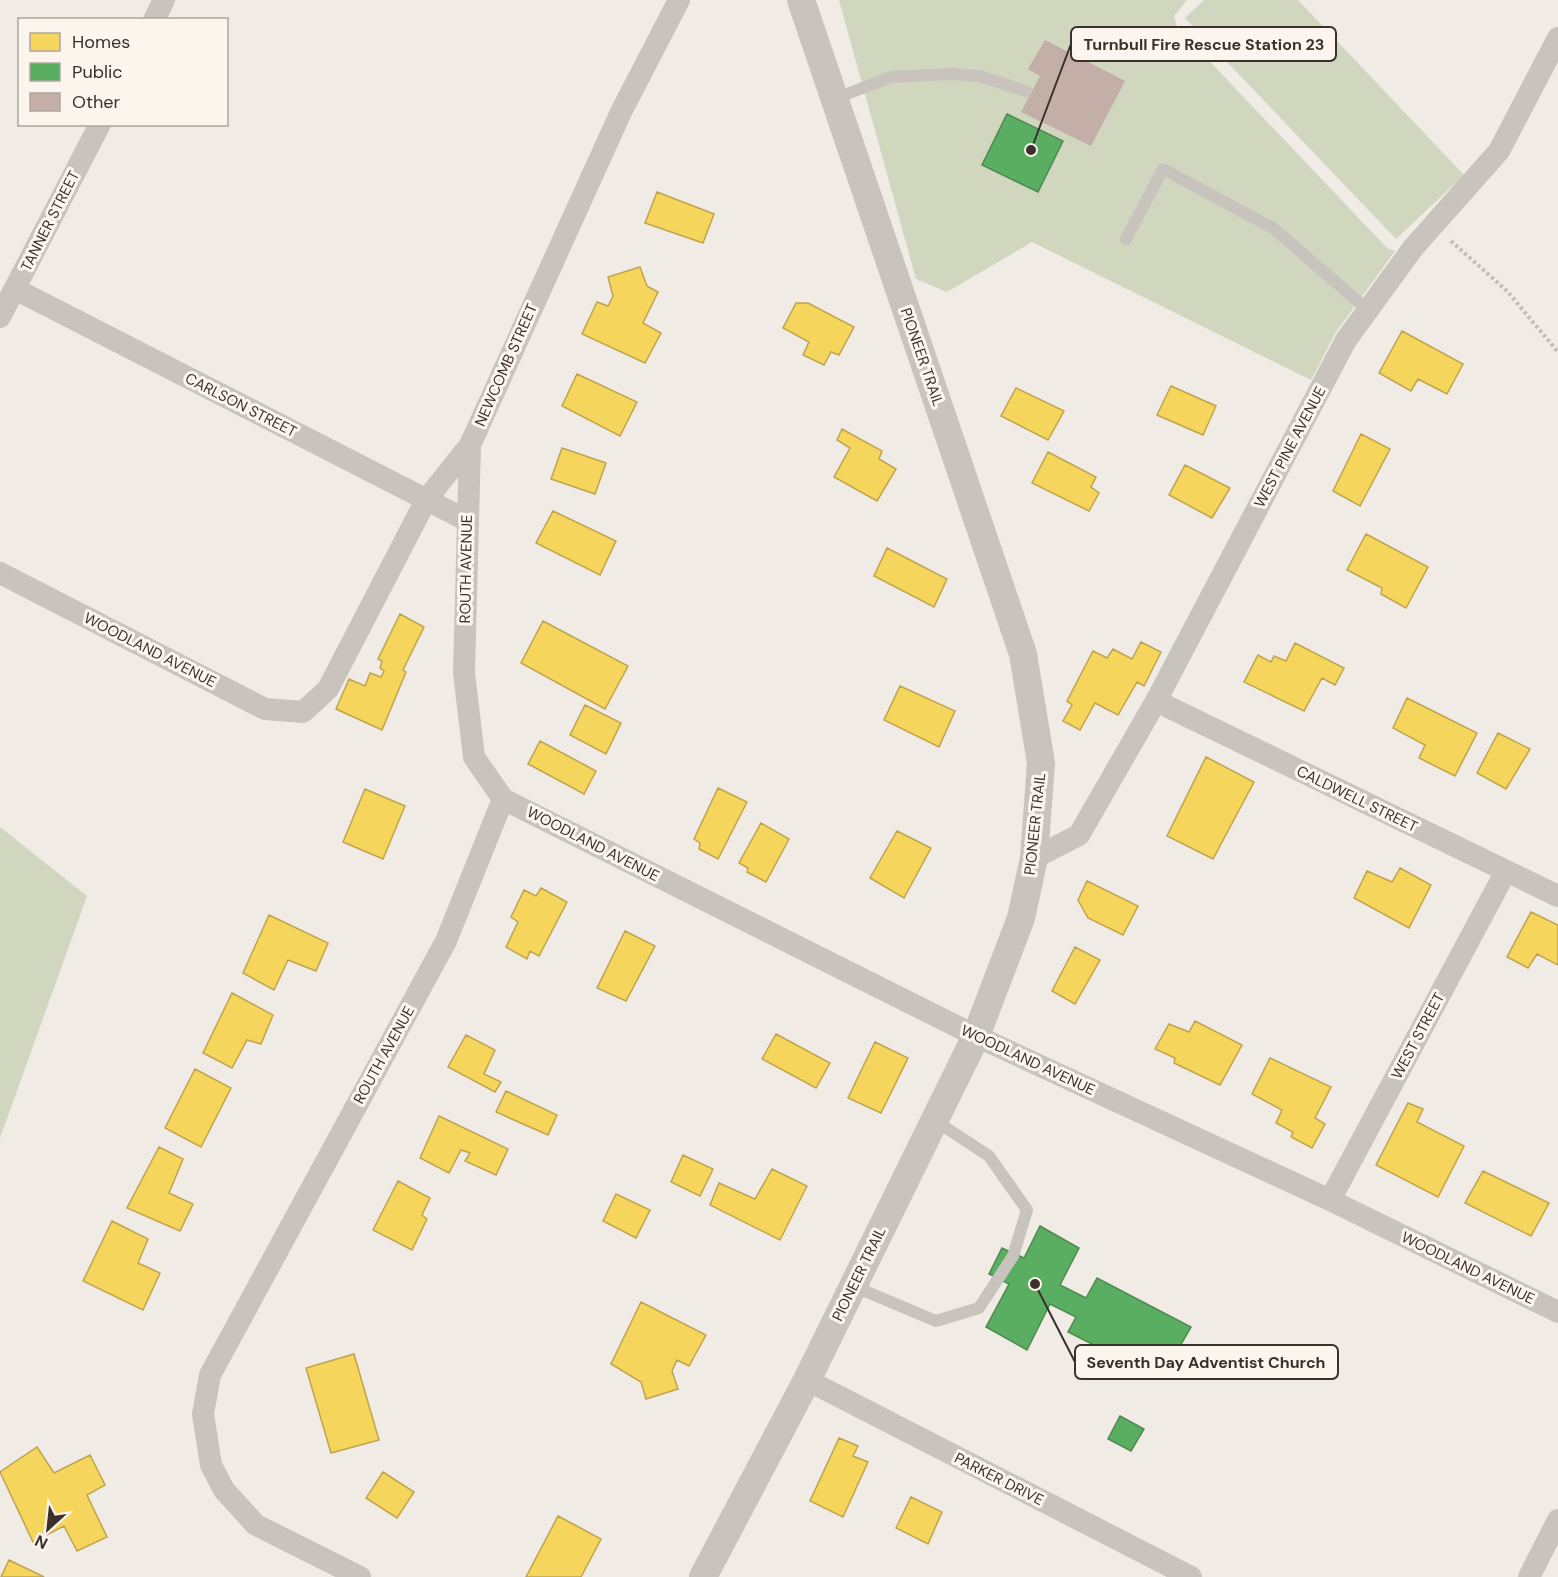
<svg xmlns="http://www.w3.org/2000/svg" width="1558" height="1577" font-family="'DM Sans',sans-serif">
<rect width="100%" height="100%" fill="#f0ebe5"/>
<!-- green -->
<path fill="#d1d6bf" d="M839,0H1187L1174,16L1177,27L1387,248L1395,251L1336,332L1311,380L1032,242L947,292L916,279Z
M1204,0H1298L1464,175L1396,239L1185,18Z
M0,827L87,896L0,1138Z"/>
<!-- homes -->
<path fill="#f6d55c" stroke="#bea44d" stroke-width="1.5" d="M657,192L714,214L703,243L645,223Z
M640,267L647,286L658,292L643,323L661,333L645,363L582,334L597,302L608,306L613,296L608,277Z
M796,303H808L854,327L839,355L831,352L824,365L803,355L809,342L783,328Z
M1402,331L1463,364L1447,394L1418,379L1411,391L1379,373Z
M577,374L637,402L620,436L562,406Z
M1171,386L1216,406L1203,435L1157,415Z
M1016,388L1064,411L1048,440L1001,416Z
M842,429L882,451L879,459L896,469L877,501L834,477L850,448L837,440Z
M1361,434L1390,449L1360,506L1333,491Z
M562,448L606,463L595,494L551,479Z
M1048,452L1096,477L1091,487L1099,493L1089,511L1032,483Z
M1185,465L1230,488L1212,518L1169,495Z
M553,511L616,541L600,575L536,543Z
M1366,534L1428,567L1406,608L1381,594L1382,588L1347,570Z
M887,548L947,579L934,607L874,576Z
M400,614L424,627L403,670L406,672L382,730L336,709L349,679L365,686L370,673L381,677L384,671L380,668L382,661L378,659Z
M543,621L628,666L605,709L521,663Z
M1141,642L1161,652L1144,686L1137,682L1118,715L1095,703L1080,730L1063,721L1072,705L1067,701L1093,651L1107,658L1113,649L1132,659Z
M1295,643L1344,668L1335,685L1322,678L1304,711L1244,682L1258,655L1271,662L1274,656L1286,661Z
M900,686L955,711L939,747L884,720Z
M1407,698L1477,733L1455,776L1419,758L1425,745L1393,728Z
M585,705L621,723L606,754L570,735Z
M1498,733L1530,749L1506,789L1477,773Z
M540,741L596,771L584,794L528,764Z
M1206,757L1254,782L1213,859L1167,836Z
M718,788L747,802L718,859L699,849L700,843L694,839Z
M365,789L405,806L383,859L343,842Z
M761,823L789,839L766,882L747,872L748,868L739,863Z
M897,831L931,848L904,898L870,878Z
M1400,868L1431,885L1409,928L1354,898L1367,871L1392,882Z
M1087,881L1138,906L1123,935L1088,918L1078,900Z
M541,888L567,902L539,956L530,951L527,959L506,947L518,922L511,917L524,890L536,896Z
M1531,912L1558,925V965L1537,954L1528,968L1507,957Z
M269,915L328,943L316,971L288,960L274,990L243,973Z
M625,931L655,946L626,1001L597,988Z
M1075,947L1100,960L1075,1004L1052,991Z
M232,993L273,1015L261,1044L247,1040L232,1068L203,1053Z
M1195,1021L1242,1045L1220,1085L1174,1063L1175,1058L1155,1049L1169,1024L1189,1032Z
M776,1034L830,1063L816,1088L762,1059Z
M466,1035L495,1050L484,1074L501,1082L495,1092L448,1067Z
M875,1042L908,1058L881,1113L848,1098Z
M1270,1058L1331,1087L1315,1118L1325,1124L1312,1148L1291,1137L1293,1132L1276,1123L1282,1110L1252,1094Z
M195,1069L231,1088L201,1147L165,1128Z
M506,1091L557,1115L548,1135L496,1112Z
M1408,1103L1423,1109L1417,1122L1464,1146L1438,1197L1376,1165Z
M439,1116L508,1149L496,1175L465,1161L470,1153L461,1150L449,1173L420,1158Z
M159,1147L183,1159L169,1193L193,1204L180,1231L127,1208Z
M683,1155L713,1169L700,1196L671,1182Z
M772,1169L807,1186L780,1240L710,1205L719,1183L755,1199Z
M1483,1171L1549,1203L1531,1236L1465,1203Z
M398,1181L430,1198L422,1215L427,1219L412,1250L373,1230Z
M616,1194L650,1210L636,1238L603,1221Z
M112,1221L148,1239L138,1263L160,1273L143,1310L83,1281Z
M641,1302L706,1335L689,1366L677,1360L672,1371L678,1389L646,1399L641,1382L611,1364Z
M354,1354L379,1440L331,1453L306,1368Z
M839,1438L858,1446L853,1456L868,1462L843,1517L810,1501Z
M37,1447L54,1473L90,1455L105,1485L87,1495L107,1537L77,1551L64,1526L33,1542L0,1472Z
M383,1472L414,1492L397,1518L366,1498Z
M911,1497L942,1512L928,1544L896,1528Z
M558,1516L601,1539L581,1577H526Z
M9,1560L44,1577H1Z"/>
<!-- public -->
<path fill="#5aae61" stroke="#518851" stroke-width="1.5" d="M1007,114L1063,141L1038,192L982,165Z
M1040,1226L1079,1248L1060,1285L1086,1298L1097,1278L1191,1327L1161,1379L1068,1332L1076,1317L1050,1304L1027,1350L986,1327L1009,1284L989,1274L1002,1248L1024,1258Z
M1120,1416L1144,1429L1131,1451L1108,1439Z"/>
<!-- building -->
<path fill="#c3afa7" d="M1045,40L1125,81L1091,146L1021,112L1040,76L1028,69Z"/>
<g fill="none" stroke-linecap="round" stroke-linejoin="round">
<!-- path -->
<path stroke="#c2bbb6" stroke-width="4" stroke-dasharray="3 3" stroke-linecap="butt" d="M1451,241L1507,291L1558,352"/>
<!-- service -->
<path stroke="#c9c3be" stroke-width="12" d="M834,99L891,77L950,74L979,76L1026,91
M1126,239L1163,169L1273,228L1368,310
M853,1286L936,1321L979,1308L1013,1256L1027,1210L989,1156L934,1120"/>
<!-- minor -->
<path stroke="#c9c3be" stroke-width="22" d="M154,20L164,0
M15,289L468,521
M0,317L100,124
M0,573L265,709L303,712L328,689L426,500L470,445L621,112L679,0
M1156,701L1558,896
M503,799L976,1036L1330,1200L1558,1312
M1034,858L1079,835L1156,701L1346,340L1413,248L1499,151L1558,38
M1330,1200L1506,871
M807,1380L1191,1577
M360,1577L256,1525L224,1490L211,1465L203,1414L210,1375L446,941L503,799L474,757L464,673L470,445
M1529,1577L1558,1520"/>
<!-- tertiary -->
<path stroke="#c9c3be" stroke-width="28" d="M703,1577L807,1380L976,1036L1021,918L1034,858L1041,763L1023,654L801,0"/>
</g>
<g text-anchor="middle" stroke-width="6" stroke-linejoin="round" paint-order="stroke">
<!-- street labels -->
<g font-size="15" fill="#3b302b" stroke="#fbf5ee">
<text transform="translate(50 221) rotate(-63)" y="5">TANNER STREET</text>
<text transform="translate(922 357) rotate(71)" y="5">PIONEER TRAIL</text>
<text transform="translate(506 365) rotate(-66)" y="5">NEWCOMB STREET</text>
<text transform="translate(241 405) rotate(27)" y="5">CARLSON STREET</text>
<text transform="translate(1290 447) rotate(-62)" y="5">WEST PINE AVENUE</text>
<text transform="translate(466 569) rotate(-89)" y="5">ROUTH AVENUE</text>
<text transform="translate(150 650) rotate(27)" y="5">WOODLAND AVENUE</text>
<text transform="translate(1357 799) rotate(26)" y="5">CALDWELL STREET</text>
<text transform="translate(1035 824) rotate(-84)" y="5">PIONEER TRAIL</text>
<text transform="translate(593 844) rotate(27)" y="5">WOODLAND AVENUE</text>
<text transform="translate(1418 1036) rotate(-62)" y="5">WEST STREET</text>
<text transform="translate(384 1055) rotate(-61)" y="5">ROUTH AVENUE</text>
<text transform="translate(1028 1060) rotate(25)" y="5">WOODLAND AVENUE</text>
<text transform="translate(1468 1268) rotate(26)" y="5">WOODLAND AVENUE</text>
<text transform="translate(859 1274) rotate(-64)" y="5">PIONEER TRAIL</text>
<text transform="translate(999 1479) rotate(27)" y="5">PARKER DRIVE</text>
</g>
</g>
<!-- callouts -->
<path fill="none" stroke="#3b302b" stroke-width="2" d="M1031 150L1071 44M1035 1284L1075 1362"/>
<g fill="#3b302b" stroke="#fbf5ee" stroke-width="2">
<circle cx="1031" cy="150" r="6"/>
<circle cx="1035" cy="1284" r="6"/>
</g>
<g fill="#fbf5ee" stroke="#3b302b" stroke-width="2">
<rect x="1071" y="27" width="265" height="34" rx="6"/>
<rect x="1075" y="1345" width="263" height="34" rx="6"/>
</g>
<g font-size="16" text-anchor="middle" font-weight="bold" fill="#3b302b">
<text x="1204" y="50">Turnbull Fire Rescue Station 23</text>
<text x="1206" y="1368">Seventh Day Adventist Church</text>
</g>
<!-- legend -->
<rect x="18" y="18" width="210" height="108" fill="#fbf5ee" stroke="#aea6a0" stroke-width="1.5"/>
<rect x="30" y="33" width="30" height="18" fill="#f6d55c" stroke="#aea6a0" stroke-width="1.5"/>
<text x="72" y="48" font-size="18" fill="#3b302b">Homes</text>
<rect x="30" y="63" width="30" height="18" fill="#5aae61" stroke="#aea6a0" stroke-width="1.5"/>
<text x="72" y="78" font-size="18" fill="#3b302b">Public</text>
<rect x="30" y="93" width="30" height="18" fill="#c3afa7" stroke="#aea6a0" stroke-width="1.5"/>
<text x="72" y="108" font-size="18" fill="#3b302b">Other</text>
<!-- north arrow -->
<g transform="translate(48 1529) rotate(207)" stroke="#fbf5ee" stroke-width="4.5" paint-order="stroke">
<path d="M0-4.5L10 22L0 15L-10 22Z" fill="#3b302b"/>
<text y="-9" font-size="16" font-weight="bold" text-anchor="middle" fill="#3b302b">N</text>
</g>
</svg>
